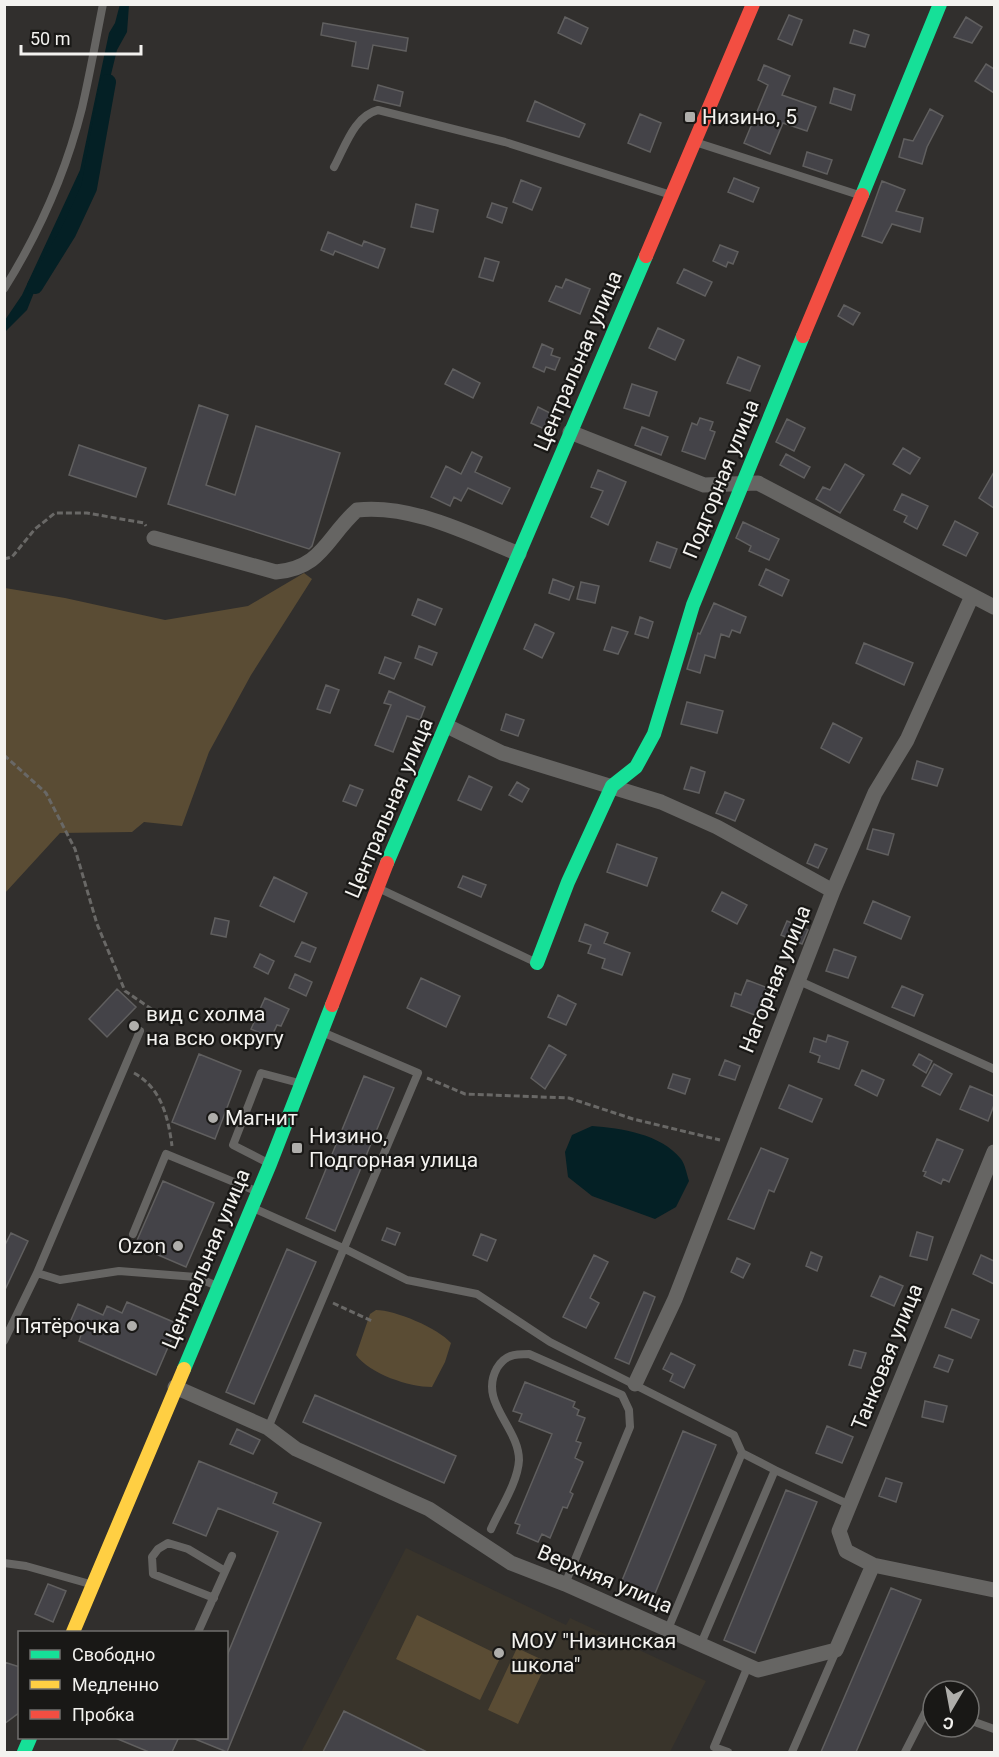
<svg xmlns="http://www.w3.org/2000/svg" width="999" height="1757" font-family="Roboto,sans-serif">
<rect width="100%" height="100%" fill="#312f2d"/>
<!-- built -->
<path fill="#39342b" d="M406,1548L566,1625L570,1618L706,1681L670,1752H301Z"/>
<!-- green -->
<path fill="#5a4c34" d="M304,573L312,579L251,675L209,752L182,826L144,822L132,832L60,833L5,893V588L65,598L165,620L248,606Z
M376,1310C395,1310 438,1328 451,1343L445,1362L432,1387C409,1387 370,1374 356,1355L370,1314Z
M417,1615L501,1656L480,1700L396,1659Z
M517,1648L547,1662L518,1724L488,1710Z"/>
<!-- water -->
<path fill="#042025" d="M120,4L129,5L127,32L117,50L80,201L47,260L27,310L5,332V320L22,295L80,170L109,33L115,23Z
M592,1126C621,1128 661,1134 681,1159C685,1164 687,1175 689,1181L676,1207L655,1219L592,1196L568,1177L565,1152L572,1135Z"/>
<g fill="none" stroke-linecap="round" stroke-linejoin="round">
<!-- canal -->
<path stroke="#042025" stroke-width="16" d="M35,286L68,233L89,188L108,82"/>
</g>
<!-- building -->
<path fill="#444348" stroke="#605f5f" stroke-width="1.5" d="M789,15L802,20L792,45L778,39Z
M565,17L588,28L581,44L558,33Z
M966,17L982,27L972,43L954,37Z
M323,23L408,38L406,51L373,45L368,69L352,66L356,42L321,35Z
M854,30L869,35L865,47L850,43Z
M986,64L994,69V93L975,81Z
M764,65L790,76L782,95L816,107L807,131L783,123L770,154L744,143L768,85L758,80Z
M378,85L403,92L400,106L374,100Z
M834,88L855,95L851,110L830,103Z
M535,101L585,124L579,137L527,121Z
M930,109L943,116L927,147L922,164L899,157L904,139L913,141Z
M640,114L661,123L650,152L628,143Z
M807,152L832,160L827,174L803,166Z
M734,178L759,188L753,202L728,192Z
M521,180L541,188L532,210L513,202Z
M882,181L905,190L896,211L923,218L920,232L892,224L882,243L862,236Z
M492,203L507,208L502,223L487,217Z
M416,204L438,210L433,232L411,227Z
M328,232L362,246L364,241L385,249L378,268L335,251L333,255L321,250Z
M720,245L738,252L733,264L728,262L726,267L713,261Z
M485,258L499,262L493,281L479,277Z
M684,269L712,282L705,296L677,283Z
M566,279L590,289L580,314L549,301L556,286L562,288Z
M844,305L860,313L853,325L838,316Z
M658,328L684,340L675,360L649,348Z
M542,344L553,349L551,355L560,358L555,370L546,367L544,372L533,367Z
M738,357L760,366L750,391L727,383Z
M453,369L480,383L473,398L445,384Z
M632,384L657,392L649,416L624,408Z
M199,405L228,415L206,485L235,495L256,426L340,453L312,546L309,549L168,504Z
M538,407L556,416L549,431L531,423Z
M700,418L713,422L710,430L715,432L705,459L682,451L692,423L697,425Z
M787,419L805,428L794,451L776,442Z
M642,427L668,437L661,455L635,445Z
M79,445L146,468L136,497L69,475Z
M903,448L920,458L910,474L893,464Z
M472,452L482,457L475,472L510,488L502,504L468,488L461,501L454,497L450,506L431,497L446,466L461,474Z
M786,454L810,467L804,478L780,465Z
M845,464L864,475L840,513L816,499L823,487L830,490Z
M598,470L626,482L608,525L591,517L603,491L591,487Z
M994,472V508L979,498Z
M902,494L928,506L917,529L904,522L907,516L894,510Z
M955,521L978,533L966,556L943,545Z
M743,522L779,539L769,560L749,551L751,546L736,538Z
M657,542L677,549L670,568L650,561Z
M766,569L789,580L782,596L759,585Z
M553,579L574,587L569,600L549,593Z
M581,582L599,586L595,603L577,599Z
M418,599L442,609L435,625L412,615Z
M714,603L746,617L740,633L732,630L729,637L721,634L715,658L705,655L700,673L687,669L698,633L700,634Z
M640,617L653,622L648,638L635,634Z
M535,624L554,633L542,658L524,649Z
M612,627L628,632L618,654L604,650Z
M864,643L913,663L904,685L856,663Z
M419,646L437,653L432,665L415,658Z
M385,657L401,663L394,679L379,673Z
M326,685L339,690L330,713L317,709Z
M389,691L425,707L420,720L407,716L393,752L375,745L391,705L384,703Z
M687,702L723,711L717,733L681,724Z
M506,714L524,720L518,736L501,730Z
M833,723L862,738L849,763L821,748Z
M917,761L943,769L937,786L912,779Z
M691,767L705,772L699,793L684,789Z
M469,776L492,787L481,810L458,800Z
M517,782L529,789L522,802L509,795Z
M350,785L363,790L356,806L343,801Z
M725,792L744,800L735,821L716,813Z
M873,829L894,834L888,855L867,849Z
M617,844L657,858L647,886L607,872Z
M815,844L827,849L818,868L807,863Z
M463,876L486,885L481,897L458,887Z
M274,877L307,893L294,922L260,906Z
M722,892L747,905L737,924L712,911Z
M873,901L910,917L901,939L864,923Z
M215,918L229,921L226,937L211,934Z
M787,921L808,930L802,944L781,935Z
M585,924L608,933L604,943L630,953L622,975L602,968L605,959L588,953L591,945L579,941Z
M302,942L316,948L310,962L295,956Z
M834,949L856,957L848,978L826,971Z
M260,954L274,961L268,974L254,967Z
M295,974L312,982L306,996L289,988Z
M421,978L460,996L446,1027L407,1008Z
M747,980L776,991L765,1019L731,1006L735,993L741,995Z
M902,986L923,995L914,1016L892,1007Z
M117,989L136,1007L107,1037L89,1019Z
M558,995L576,1004L566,1025L548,1017Z
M265,998L289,1009L281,1026L277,1025L271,1038L251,1029Z
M828,1035L848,1042L839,1069L818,1062L820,1056L810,1052L814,1038L826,1042Z
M549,1045L566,1055L545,1089L531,1078Z
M199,1054L241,1071L215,1139L172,1122Z
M919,1054L932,1061L926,1073L913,1065Z
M725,1060L740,1066L735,1080L719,1075Z
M934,1064L952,1074L940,1095L922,1086Z
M862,1070L884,1080L877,1096L855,1085Z
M673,1074L690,1079L685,1094L668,1088Z
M364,1076L394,1088L335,1231L306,1218Z
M789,1085L822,1099L812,1122L779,1108Z
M970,1086L994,1096V1105L988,1121L960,1109Z
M937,1139L963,1150L949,1182L943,1179L941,1184L924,1176L926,1172L923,1171Z
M761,1148L788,1159L774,1192L769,1190L754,1229L728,1219Z
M163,1181L214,1203L186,1267L135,1245Z
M387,1228L400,1233L395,1245L382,1240Z
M917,1232L933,1237L927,1260L910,1256Z
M11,1233L28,1241L4,1292V1247Z
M481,1234L496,1240L487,1261L473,1255Z
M287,1249L316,1262L254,1404L226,1392Z
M811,1252L822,1257L817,1271L806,1266Z
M594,1255L608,1262L590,1298L599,1303L586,1328L563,1317Z
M981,1255L994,1261V1284L973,1274Z
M737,1258L750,1264L743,1278L731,1272Z
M880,1276L903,1286L894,1306L871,1296Z
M644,1292L655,1297L629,1364L615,1358Z
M127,1302L178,1324L156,1375L79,1341L81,1335L67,1329L78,1304L103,1315L107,1306L122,1313Z
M952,1309L979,1320L971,1338L945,1327Z
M854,1350L866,1353L861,1368L849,1365Z
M671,1353L695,1365L684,1388L670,1381L673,1374L663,1369Z
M939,1355L953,1360L948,1372L934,1367Z
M525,1382L575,1402L573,1407L579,1410L577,1415L585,1418L576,1441L581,1443L575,1458L583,1462L570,1492L573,1494L567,1508L563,1507L550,1538L542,1534L538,1542L517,1533L520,1525L515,1523L552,1434L519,1421L522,1414L513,1411Z
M315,1395L456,1456L444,1483L303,1422Z
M925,1401L947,1406L943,1422L922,1417Z
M827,1426L853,1437L842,1463L816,1453Z
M237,1429L260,1440L253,1454L230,1444Z
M683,1431L716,1445L654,1596L621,1583Z
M199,1461L277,1493L273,1503L321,1523L227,1752L190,1737H226V1658L278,1532L218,1508L206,1536L173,1523Z
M886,1478L902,1483L896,1502L879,1496Z
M786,1490L817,1502L755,1653L724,1640Z
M48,1584L66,1591L53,1622L35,1614Z
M891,1588L921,1600L856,1752H821Z
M4,1662L20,1667V1712L4,1724Z
M344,1711L427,1752H323Z
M113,1737H179L172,1752H149Z"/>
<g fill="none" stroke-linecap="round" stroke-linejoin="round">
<!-- path -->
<path stroke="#696866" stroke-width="3" stroke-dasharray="6 3" stroke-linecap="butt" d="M4,559L12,557L35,529L55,513H87L144,523L146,526
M4,755L46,793L75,849L97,924L125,991L153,1010L146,1021
M134,1073C161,1088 168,1116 172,1146
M427,1078L465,1094L569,1098L633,1119L720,1140
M333,1303L372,1321"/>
<!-- lane -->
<path stroke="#666563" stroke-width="8" d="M695,142L859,195
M334,167C345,147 354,116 378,110L505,142L671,195
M4,289C39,233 66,172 82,108C90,74 96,39 103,4
M378,888L535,962
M797,980L994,1069
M270,1164L233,1145L261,1073L299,1083
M253,1208L345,1249L407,1280L477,1294L550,1342L734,1435L742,1453L668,1629
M133,1234L166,1154L256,1191
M37,1273L60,1280L119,1271L196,1277L217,1286
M4,1341L37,1273L140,1031
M268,1428L418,1073L322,1032
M775,1470L850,1505
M491,1529C500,1509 518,1482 519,1460C519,1427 478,1402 497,1368C505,1355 514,1354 529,1354L622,1395L629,1410L630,1427L565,1584
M4,1563L26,1566L90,1584
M214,1598L153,1574L152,1557L158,1549L168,1543L188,1549L225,1571
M198,1632L232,1556
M700,1646L775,1470L742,1453
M969,1720L994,1729
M728,1752L714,1747L748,1666
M792,1752L836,1651
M905,1752L928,1707L933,1709"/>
<!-- street -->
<path stroke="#666563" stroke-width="15" d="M570,432L704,485L758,483L994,607
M154,538L276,572C322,568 326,538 357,510C412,504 469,534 519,554
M447,726L502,753L661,802L717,827L833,891
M994,1152L839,1531L846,1551L873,1565L994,1590
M635,1384L675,1299L833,891L875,793L907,740L972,596
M175,1387L268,1428L296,1449L429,1509L511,1563L565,1584L758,1670L836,1650L873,1565"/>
<!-- fast -->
<path stroke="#16e098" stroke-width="14" d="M862,195L940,4
M387,863L646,256
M537,963L568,882L612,786L636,767L654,734L693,605L803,336
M184,1369L270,1164L332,1005
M24,1752L30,1738"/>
<!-- slow -->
<path stroke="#ffcf43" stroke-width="14" d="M73,1632L184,1369"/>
<!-- jam -->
<path stroke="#f24e42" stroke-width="14" d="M646,256L753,4
M803,336L862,195
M332,1005L387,863"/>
</g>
<!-- markers -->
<g fill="#afaeab" stroke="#191816" stroke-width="2">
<rect x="684" y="111" width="12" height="12" rx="3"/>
<circle cx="134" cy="1026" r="6"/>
<circle cx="213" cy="1118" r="6"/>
<rect x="291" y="1142" width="12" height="12" rx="3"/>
<circle cx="178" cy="1246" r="6"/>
<circle cx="132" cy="1326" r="6"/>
<circle cx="499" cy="1653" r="6"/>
</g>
<g text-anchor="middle" stroke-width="4.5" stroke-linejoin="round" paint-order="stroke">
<!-- poi labels -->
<g font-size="21" fill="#f3f2ef" stroke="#191816" text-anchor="start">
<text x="702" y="124">Низино, 5</text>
<text x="146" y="1021">вид с холма<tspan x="146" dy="24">на всю округу</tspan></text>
<text x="225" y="1125">Магнит</text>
<text x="309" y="1143">Низино,<tspan x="309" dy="24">Подгорная улица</tspan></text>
<text x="166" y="1253" text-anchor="end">Ozon</text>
<text x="120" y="1333" text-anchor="end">Пятёрочка</text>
<text x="511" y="1648">МОУ "Низинская<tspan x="511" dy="24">школа"</tspan></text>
</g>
<!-- street labels -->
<g font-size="21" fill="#f3f2ef" stroke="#191816">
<text transform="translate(578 361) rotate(-67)" y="7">Центральная улица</text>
<text transform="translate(721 479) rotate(-68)" y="7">Подгорная улица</text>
<text transform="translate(389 808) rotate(-67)" y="7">Центральная улица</text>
<text transform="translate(775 979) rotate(-68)" y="7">Нагорная улица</text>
<text transform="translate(206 1259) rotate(-67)" y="7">Центральная улица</text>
<text transform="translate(887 1357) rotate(-68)" y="7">Танковая улица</text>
<text transform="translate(605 1579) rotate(23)" y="7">Верхняя улица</text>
</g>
</g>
<!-- border -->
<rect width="999" height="1757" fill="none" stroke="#f3f2ef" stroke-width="12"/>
<!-- legend -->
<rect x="18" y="1631" width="210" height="108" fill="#191816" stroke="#706f6d" stroke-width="1.5"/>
<rect x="30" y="1650" width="30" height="9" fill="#16e098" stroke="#706f6d" stroke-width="1.5"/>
<text x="72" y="1661" font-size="18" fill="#f3f2ef">Свободно</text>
<rect x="30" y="1680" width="30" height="9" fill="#ffcf43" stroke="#706f6d" stroke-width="1.5"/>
<text x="72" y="1691" font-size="18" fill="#f3f2ef">Медленно</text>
<rect x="30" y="1710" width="30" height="9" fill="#f24e42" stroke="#706f6d" stroke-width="1.5"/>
<text x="72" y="1721" font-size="18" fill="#f3f2ef">Пробка</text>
<!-- north arrow -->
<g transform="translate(951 1709) rotate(190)"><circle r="28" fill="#191816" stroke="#706f6d" stroke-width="1.5"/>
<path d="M0-4.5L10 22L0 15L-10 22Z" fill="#afaeab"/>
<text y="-9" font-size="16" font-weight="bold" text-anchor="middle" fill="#f3f2ef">С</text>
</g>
<!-- scale -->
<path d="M21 45v9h120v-9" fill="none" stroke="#f3f2ef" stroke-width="3"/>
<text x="30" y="45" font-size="18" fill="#f3f2ef" stroke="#191816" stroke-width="4.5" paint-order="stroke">50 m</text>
</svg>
